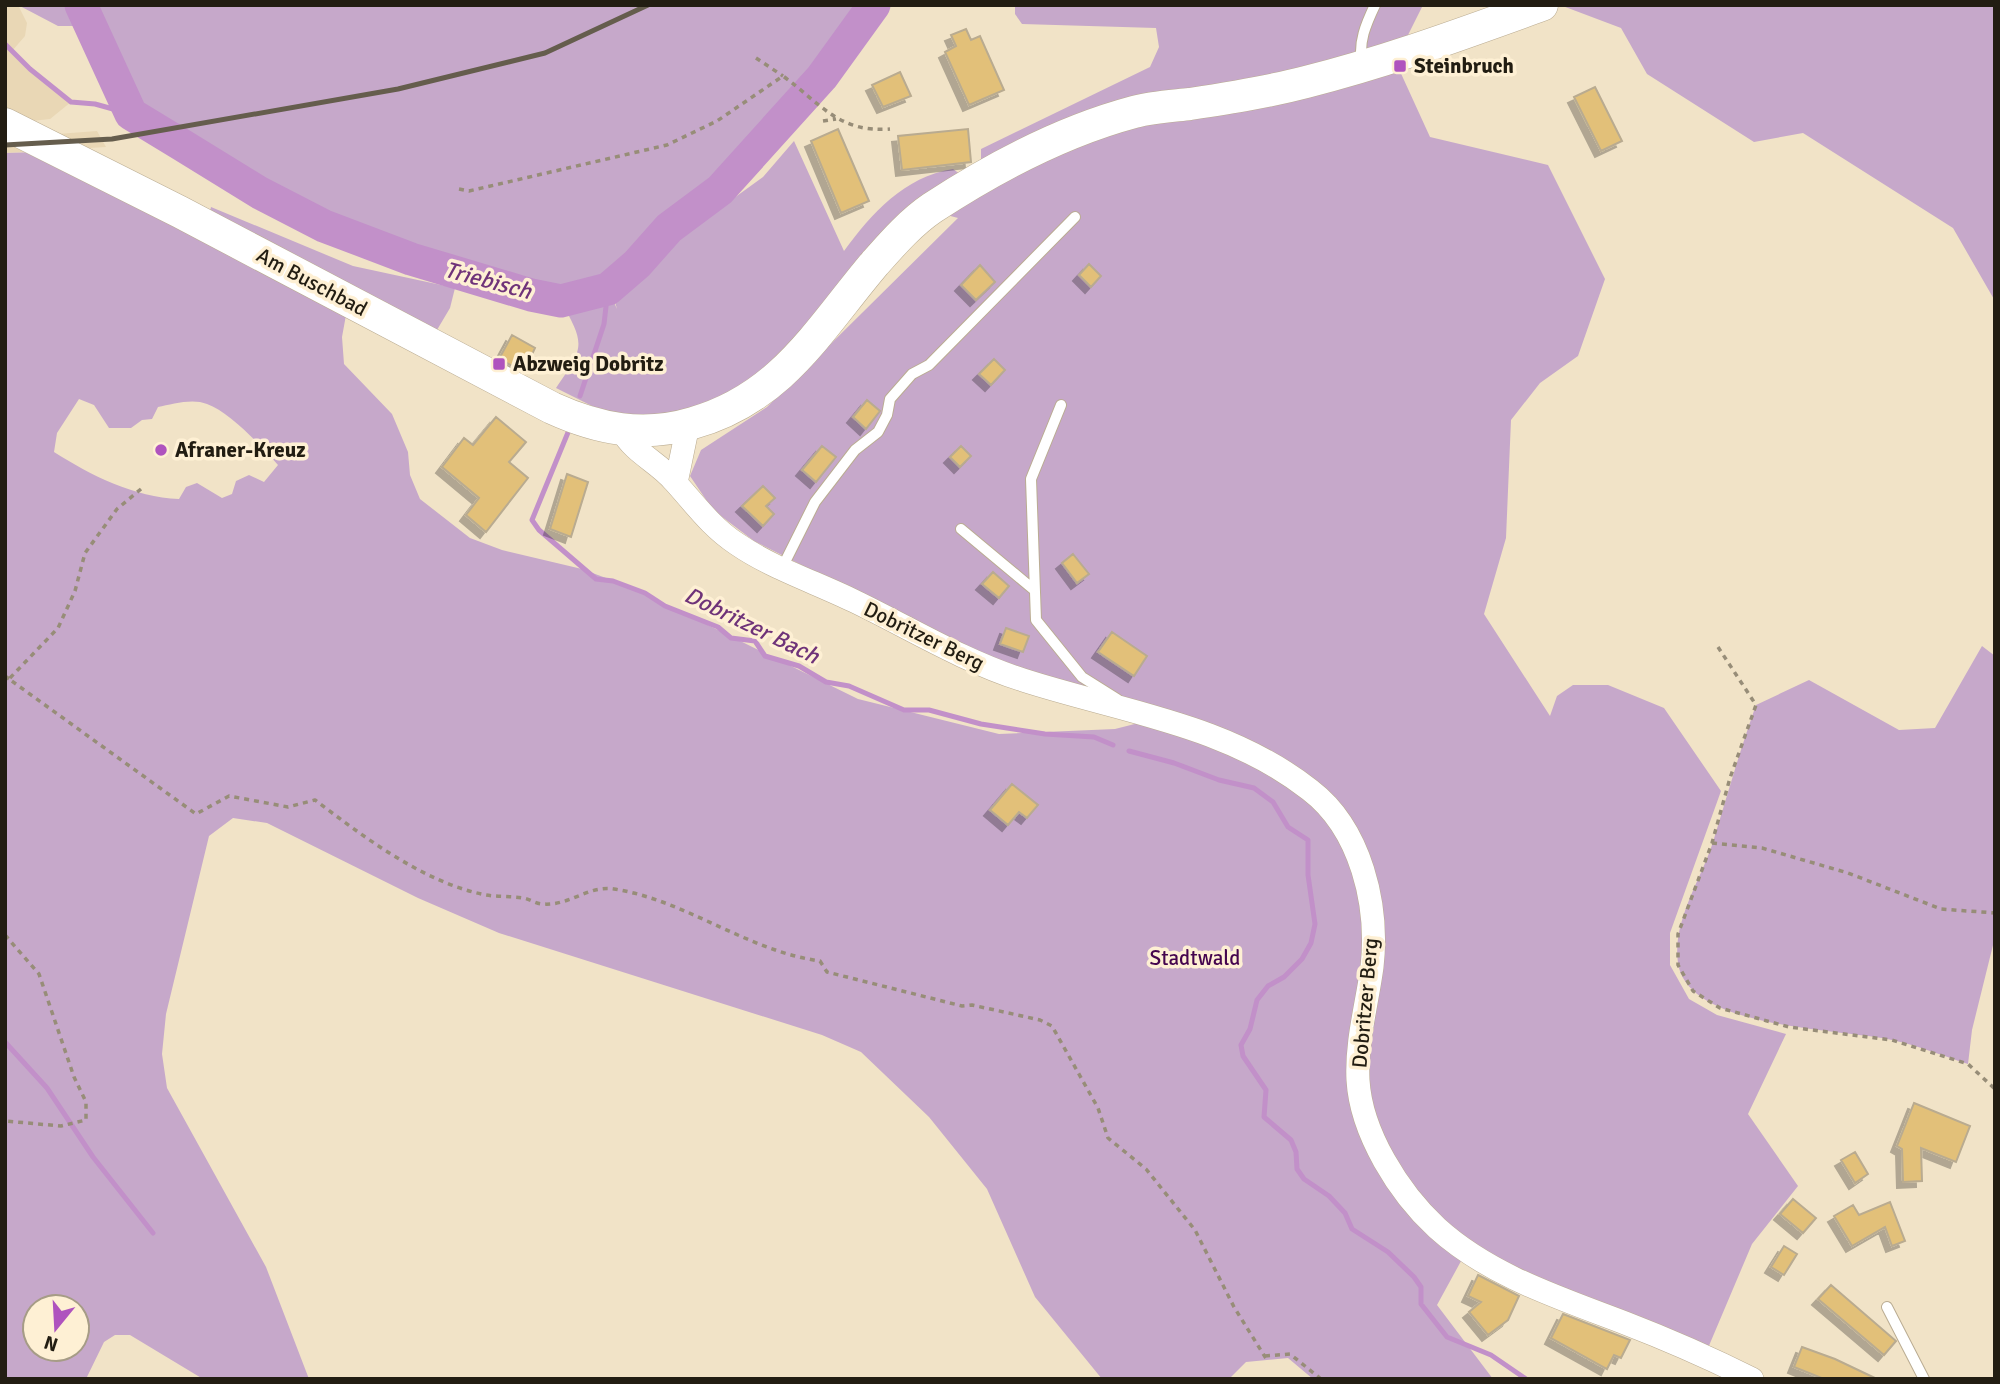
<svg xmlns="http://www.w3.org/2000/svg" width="2000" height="1384" font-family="Signika,sans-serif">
<defs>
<filter id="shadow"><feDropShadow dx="-6" dy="6" stdDeviation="0" flood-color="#0004"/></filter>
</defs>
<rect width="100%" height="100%" fill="#f1e3c7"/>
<!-- built -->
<path fill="#e9d7b5" d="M5,5H18L27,23L25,36L12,51L30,69L71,102L50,119L5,124Z
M97,131L106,147L5,153V138Z"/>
<!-- green -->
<path fill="#c6a8ca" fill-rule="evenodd" d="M18,5H874L822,77L720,190L669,228L637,264L608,289L617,309L615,302L631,290L641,274L676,240L763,177L794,141L844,251C872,213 904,177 953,169L968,180L792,354L742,394L678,418L620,420L556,388C585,346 585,345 561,301L530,295L411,259L324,226L260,193L131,114L86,26H58Z
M1015,5H1423L1408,35V52L1393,56L1430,137L1548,165L1605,279L1578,356L1540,383L1511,420L1506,538L1484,614L1550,716L1557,696L1573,685H1608L1664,708L1721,791L1670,933V965L1689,999L1717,1015L1786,1034L1748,1114L1798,1186L1752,1244L1708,1348L1466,1252L1437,1305L1493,1379H1313L1288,1358L1246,1362L1229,1379H1102L1035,1297L987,1189L929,1117L861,1052L822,1035L499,933L418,898L267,823L233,818L209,836L166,1014L162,1054L167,1088L266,1267L309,1379H203L130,1335H115L104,1342L86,1379H5V153L38,152L346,315L342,337L344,364L392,414L408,452L410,475L420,499L470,538L502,550L582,569L635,589L858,699L999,734L1115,729L1170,715L1029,673L975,653L754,541L713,510L690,476L701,450L767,407L958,218L928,210L981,178V149L1150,67L1159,47L1156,28L1022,24L1015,14ZM79,399L94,405L109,428H131L142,420L152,419L158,407C172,404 193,398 207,404C230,412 262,447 278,465L264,482L249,475L236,481L232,494L222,498L197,483L186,487L179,499C134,497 92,476 54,452L57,433ZM35,1307H77V1349H35Z
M1560,5H1995V301L1953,228L1803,133L1754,142L1647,74L1621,28Z
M211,207L353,266L455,288L450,308L434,335L208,220Z
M1982,646L1995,656V937L1972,1030L1968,1064C1943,1056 1917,1045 1892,1040C1841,1029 1687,1029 1678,963C1672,921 1701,880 1713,842C1727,796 1740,750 1756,705L1809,680L1899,730L1935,728Z"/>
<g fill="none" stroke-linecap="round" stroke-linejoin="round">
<!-- stream -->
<path stroke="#c290c9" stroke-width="5" d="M5,44L30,69L71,102L95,104L131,114
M580,396L604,324L608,289
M569,430L532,520L539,530L596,579L613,581L645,593L665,606L718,627L731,638L755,641L765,656L799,666L826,682L849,686L904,710H929L981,724L1045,734L1094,737L1113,745
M1129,751L1174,763L1219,780L1254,788L1273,802L1288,827L1308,840V875L1315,924L1311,943L1302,959L1284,977L1268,986L1257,1000L1250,1029L1241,1045L1243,1056L1266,1090L1264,1117L1291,1140L1296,1152L1297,1169L1304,1179L1329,1196L1345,1213L1352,1229L1388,1252L1414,1277L1421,1287V1304L1447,1337L1491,1355L1526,1379
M5,1042L47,1088L93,1157L153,1233"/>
<!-- river -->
<path stroke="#c290c9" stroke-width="33" d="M81,5L131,114L182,145L260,193L324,226L411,259L531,295L561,301L608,289L637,264L669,228L720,190L822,77L874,5"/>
</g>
<!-- building -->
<path fill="#e2c079" stroke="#b9ab90" stroke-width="2" filter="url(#shadow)" d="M966,29L971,40L980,36L1004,90L969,105L945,52L956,46L951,35Z
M900,72L911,96L883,107L872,85Z
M1595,87L1622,141L1601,151L1574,97Z
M838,129L869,201L841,213L811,141Z
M968,129L971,162L902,170L898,136Z
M1089,264L1101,276L1091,287L1079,275Z
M980,265L995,282L976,300L961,285Z
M512,335L535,348L524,372L499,359Z
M994,359L1005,370L991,385L979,374Z
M867,400L880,411L866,429L853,417Z
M496,417L526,442L509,462L528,478L486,532L466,515L479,498L442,467L464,438L473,445Z
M822,446L836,457L816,482L802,470Z
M961,446L971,456L960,467L950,457Z
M567,474L588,482L571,537L550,529Z
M763,486L775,498L766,506L774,514L763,526L742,506Z
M1073,554L1089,574L1077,583L1062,563Z
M993,572L1009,586L999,598L982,584Z
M1006,628L1029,636L1023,652L1000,644Z
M1112,632L1147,656L1134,676L1098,652Z
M1012,784L1038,805L1027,818L1019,812L1008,825L990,810Z
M1914,1103L1970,1126L1956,1162L1921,1148L1922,1181L1903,1182L1902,1149L1897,1146Z
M1855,1152L1868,1174L1855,1183L1841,1160Z
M1793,1199L1816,1218L1803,1233L1780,1214Z
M1890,1202L1905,1241L1892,1246L1885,1227L1852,1246L1834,1216L1853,1205L1859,1215Z
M1784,1246L1797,1254L1784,1275L1771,1267Z
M1478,1275L1519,1296L1508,1320L1488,1335L1469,1312L1481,1302L1468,1296Z
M1831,1285L1896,1341L1884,1355L1818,1299Z
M1563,1314L1630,1340L1621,1358L1614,1355L1607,1369L1551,1338Z
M1802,1347L1835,1359L1877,1379H1824L1794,1367Z"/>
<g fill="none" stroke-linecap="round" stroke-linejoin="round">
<defs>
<path id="service" d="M1362,63C1358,42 1366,24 1375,5
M1061,405L1031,479L1036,620L1082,677L1117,699
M961,529L1033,589
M782,568L815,502L855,450L878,432L887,415L890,399L912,374L929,365L1075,217
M1887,1307L1924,1379"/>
<path id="minor" d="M622,431C634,453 658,462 674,481C695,504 711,527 737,544C772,568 815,582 854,601C910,628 963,661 1023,680C1122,712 1226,724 1310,790C1361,829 1379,905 1372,967C1367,1004 1356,1042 1358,1080C1361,1133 1399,1193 1437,1228C1490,1276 1560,1298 1625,1323C1669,1340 1710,1358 1752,1379
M676,483L688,425"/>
<path id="secondary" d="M5,124L180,212L552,408C598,429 643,438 693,423C782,398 819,329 875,263C892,244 910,223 932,208C993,168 1063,131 1134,112C1152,107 1172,106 1190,104C1229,98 1268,92 1306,82C1386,62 1464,33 1542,5"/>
</defs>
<!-- service casing -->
<use href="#service" stroke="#baac92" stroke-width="12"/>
<!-- minor casing -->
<use href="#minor" stroke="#baac92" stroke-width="24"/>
<!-- secondary casing -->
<use href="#secondary" stroke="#baac92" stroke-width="33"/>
<!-- path -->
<path stroke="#978d78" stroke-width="3.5" stroke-dasharray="5 5" stroke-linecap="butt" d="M756,58L783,76
M823,121L836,119
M459,189L469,191L667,145L717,121L783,76C821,104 839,133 890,129
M141,489L117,509L85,553L75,591L58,628L9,679L196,814L229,796L288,807L315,800C364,837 424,883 486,895C498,897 511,896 523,898C530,899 536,904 543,904C570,906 588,885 614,889C686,900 747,951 820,961L827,972L962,1006L972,1005L1040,1020L1052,1026L1098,1108L1108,1138L1146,1169L1195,1230L1234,1307L1267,1360
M1718,647L1756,705L1730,778L1712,843L1678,934V965L1693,991L1720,1008L1789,1027L1892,1040L1968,1064L1995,1089
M5,676L9,679L5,683
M1712,843L1762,848L1848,873L1941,909L1995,913
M5,935L39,974L74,1077L86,1102V1120L61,1126L5,1121
M1265,1356L1290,1354L1321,1379"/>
<!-- service -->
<use href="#service" stroke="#fff" stroke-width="10"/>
<!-- minor -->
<use href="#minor" stroke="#fff" stroke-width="23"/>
<!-- secondary -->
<use href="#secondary" stroke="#fff" stroke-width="32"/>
<!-- rail -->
<path stroke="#655d4d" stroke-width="5" d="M5,145L112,139L398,89L545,53L648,5"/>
</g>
<!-- markers -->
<g fill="#af53be" stroke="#fef0d4" stroke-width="2.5">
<rect x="1393" y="59" width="14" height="14" rx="3.5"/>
<rect x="492" y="357" width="14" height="14" rx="3.5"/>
<circle cx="161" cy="450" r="7"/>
</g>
<g text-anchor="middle" stroke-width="7" stroke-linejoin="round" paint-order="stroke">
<!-- poi labels -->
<g font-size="21" font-weight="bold" fill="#221d12" stroke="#fef0d4" text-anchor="start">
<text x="1414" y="73">Steinbruch</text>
<text x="513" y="371">Abzweig Dobritz</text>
<text x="175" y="457">Afraner-Kreuz</text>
</g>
<!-- street labels -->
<g font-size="21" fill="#221d12" stroke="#fef0d4">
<text transform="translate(312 282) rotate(28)" y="7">Am Buschbad</text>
<text transform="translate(924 636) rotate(26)" y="7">Dobritzer Berg</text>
<text transform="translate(1365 1003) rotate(-85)" y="7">Dobritzer Berg</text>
</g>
<!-- park labels -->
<g font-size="21" fill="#45054e" stroke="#fef0d4">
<text x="1195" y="965">Stadtwald</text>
</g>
<!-- water labels -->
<g font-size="23" font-style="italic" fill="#6f3379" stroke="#fef0d4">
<text transform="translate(488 280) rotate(15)" y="8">Triebisch</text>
<text transform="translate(752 625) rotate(26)" y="8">Dobritzer Bach</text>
</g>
</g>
<!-- border -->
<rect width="2000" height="1384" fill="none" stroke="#221d12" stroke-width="14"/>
<!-- north arrow -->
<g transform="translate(56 1328) rotate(198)"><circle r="33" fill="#fef0d4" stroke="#a69c86" stroke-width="2"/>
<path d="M0-5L12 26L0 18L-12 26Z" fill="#af53be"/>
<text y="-10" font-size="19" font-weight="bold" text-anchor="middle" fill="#221d12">N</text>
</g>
</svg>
